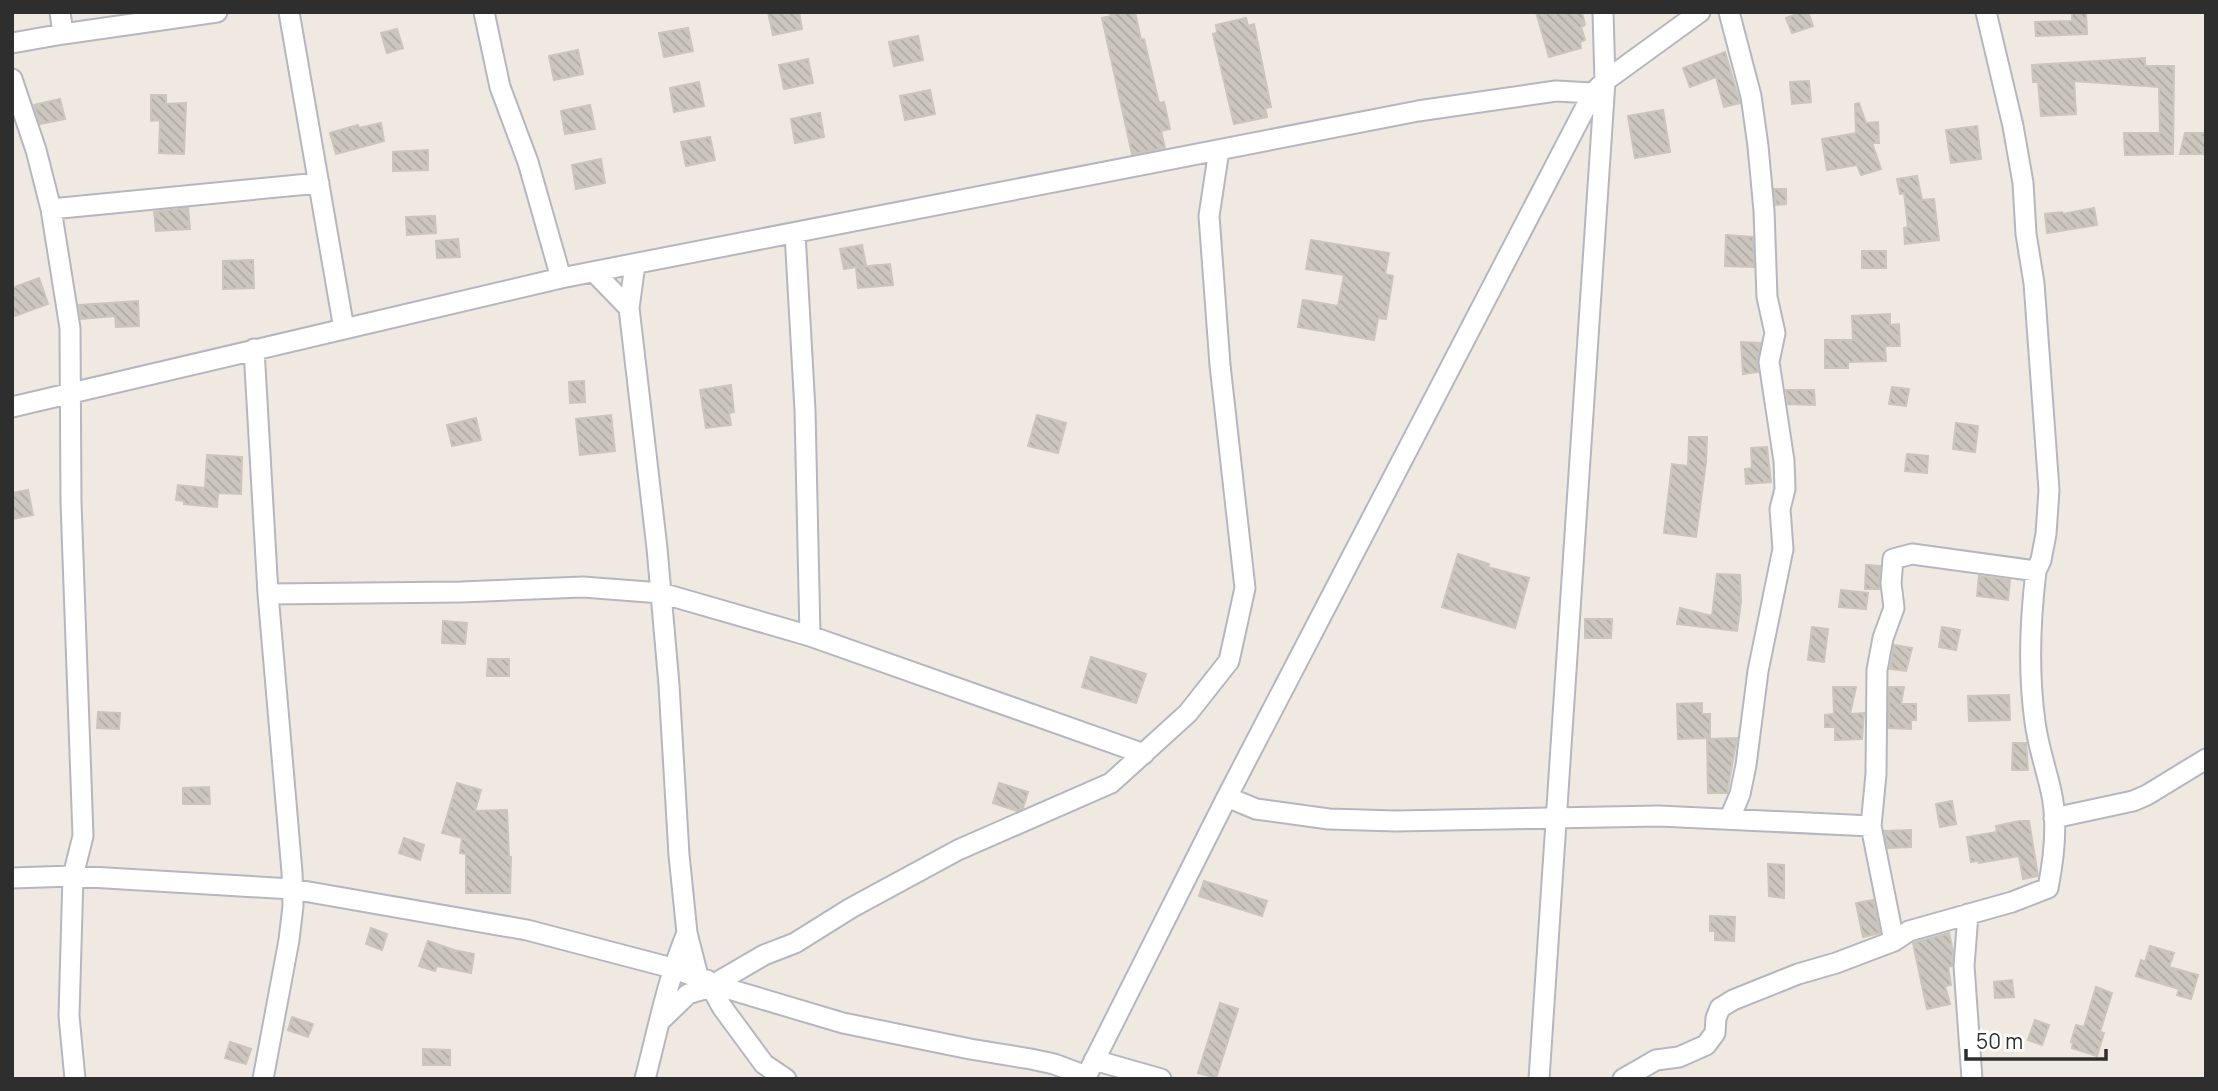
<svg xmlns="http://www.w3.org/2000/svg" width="2218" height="1091" font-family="Manrope,sans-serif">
<defs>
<pattern id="building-back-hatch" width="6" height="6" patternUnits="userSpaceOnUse" patternTransform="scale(1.75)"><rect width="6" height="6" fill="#cbc7bf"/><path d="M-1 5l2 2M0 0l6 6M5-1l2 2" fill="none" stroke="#afaba4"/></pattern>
</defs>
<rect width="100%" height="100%" fill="#efe9e1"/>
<!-- building -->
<path fill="url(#building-back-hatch)" stroke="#cbc5ba" stroke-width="2" d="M768,12H799L802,29L773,35Z
M1110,12H1135L1141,40L1144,39L1159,103L1164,102L1170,129L1161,131L1165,148L1132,154L1102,18L1111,16Z
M1536,12H1582L1585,25L1581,27L1585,40L1580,42L1581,48L1549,57Z
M1801,12H1808L1813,26L1792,33L1786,18Z
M2072,12H2086L2087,34L2036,36L2035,22L2072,21Z
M1246,18L1248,26L1254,24L1271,107L1265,108L1267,117L1234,124L1213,34L1217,33L1216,25Z
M688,28L693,51L664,57L659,33Z
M397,29L403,48L387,53L381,33Z
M918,36L923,60L894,66L889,42Z
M578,50L583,74L554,80L549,56Z
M1725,52L1740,103L1724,107L1716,77L1690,87L1683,68Z
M2145,58V66H2174L2173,154L2125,155L2124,133H2160L2159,87L2074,81L2076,114L2041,116L2038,82H2033L2032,65Z
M808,59L813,83L784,89L779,65Z
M1809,81L1811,102L1792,104L1790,82Z
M699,82L704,106L674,112L670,88Z
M930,90L935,114L905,120L900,96Z
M151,95H166V104L186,103L184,154L159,153L160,120L151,121Z
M60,99L65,119L40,124L34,105Z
M1859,103L1866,123L1878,122L1879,143H1872L1881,169L1861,175L1857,165L1827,170L1822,139L1856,133L1855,104Z
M590,105L595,129L565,134L561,111Z
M1663,110L1670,152L1635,158L1628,116Z
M820,113L824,137L795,143L791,119Z
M381,123L384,141L336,154L330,133L358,125L359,128Z
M1977,126L1981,159L1951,163L1946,130Z
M2185,133H2206V154H2180Z
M710,137L715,160L686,166L681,142Z
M428,150V170L393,171V152Z
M601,159L605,183L576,189L572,165Z
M1917,176L1922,200L1934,199L1939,240L1905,244L1904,228L1908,227L1904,193L1900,194L1897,179Z
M1774,189H1786V204L1776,205Z
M188,208L190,229L156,231L154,212Z
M2094,208L2097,225L2047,233L2045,214L2062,212L2063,214Z
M435,216L436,233L407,235L406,217Z
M1726,235L1753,237L1754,267L1725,266Z
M458,239L460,257L437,258L436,241Z
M1311,240L1389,253L1385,274L1393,276L1386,319L1378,318L1374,340L1298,327L1303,300L1338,306L1344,275L1306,269Z
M862,245L866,265L857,267L890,264L893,285L858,288L856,267L844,269L840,249Z
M1862,251H1886V268H1862Z
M253,260L254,288L223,289V261Z
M39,278L48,304L12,317V288Z
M138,301L139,326L116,327L115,316L81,319L79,305Z
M1890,314V325L1899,324L1900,346H1885L1886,361L1848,362V368H1825V340H1853L1852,316Z
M1741,342L1761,343L1757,360L1758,372L1743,374Z
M584,381L585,402L570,403L569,382Z
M731,385L734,412L729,413L731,425L706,428L700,390Z
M1892,387L1909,389L1906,406L1889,404Z
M1786,390H1814L1815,405L1788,404Z
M611,415L615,451L580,455L576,419Z
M1037,415L1066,423L1058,453L1028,446Z
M476,418L481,440L452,446L447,425Z
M1956,423L1978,426L1975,452L1953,449Z
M1689,437H1707L1706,462L1696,537L1664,533L1672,464L1688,466Z
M1767,447L1771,482L1746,484L1745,469L1752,468L1751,448Z
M1907,454L1928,456L1927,473L1905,471Z
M207,455L242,457L241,494L218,493L217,507L184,504V501L176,500L178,485L205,488Z
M28,490L33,515L12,519V493Z
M1458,554L1489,564L1488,567L1529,578L1515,628L1442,607Z
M1866,565L1880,566L1879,589H1865Z
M1717,574L1740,575L1741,602L1737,631L1677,624L1680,608L1712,616Z
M1979,576L2010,580L2008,600L1977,596Z
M1841,590L1868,593L1866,609L1839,607Z
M1585,619H1612L1611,638H1585Z
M443,621L467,623L465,644L442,643Z
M1812,627L1828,629L1824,662L1808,660Z
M1942,627L1960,630L1956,650L1939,647Z
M1894,645L1912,648L1906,671L1890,669Z
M1091,657L1146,674L1136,703L1082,687Z
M488,659H509V676H487Z
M1833,687H1856L1850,714L1864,713L1862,739L1835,740V727H1825V715L1834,714Z
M1889,687H1904L1901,704H1916V720H1911V729L1889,728Z
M2009,695L2010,720L1969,721L1968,696Z
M1702,703V714H1710V738L1678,739L1677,704Z
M98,712L120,713L119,729L97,728Z
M1737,738L1727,793H1708L1707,739Z
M2013,743H2026L2028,770H2012Z
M457,783L481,790L475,811L507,810L509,857H511L510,893H466V854L460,853L462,838L442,833Z
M999,783L1028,792L1023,808L1017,811L993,803Z
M209,787L210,804H183V788Z
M1952,801L1956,824L1940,827L1936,804Z
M2019,821H2029L2038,876L2023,879L2019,856L1979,863L1978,861L1971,862L1967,837L1997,832L1996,826Z
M1911,830V847L1888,848L1884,831Z
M404,838L424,845L420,860L399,853Z
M1768,864L1784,865V898L1769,896Z
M1204,881L1267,901L1262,916L1199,896Z
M1873,900L1880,933L1863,937L1856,903Z
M1710,916L1735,917L1734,941L1715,940V931H1710Z
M371,928L387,934L382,950L366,944Z
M1949,933L1953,951L1952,966L1948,967L1951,985L1945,986L1950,1004L1927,1009L1913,943Z
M428,941L454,950L474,954L471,973L437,966L435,971L419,966Z
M2150,946L2174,953L2169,967L2198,975L2191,999L2177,995L2179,989L2136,976L2141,960L2145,962Z
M2012,980L2014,997L1995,998L1994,982Z
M2096,987L2112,993L2100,1032L2104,1033L2097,1056L2072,1048L2073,1043L2071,1042L2076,1025L2084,1027Z
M1220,1003L1238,1009L1216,1078L1198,1073Z
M292,1017L313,1024L308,1037L288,1030Z
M2035,1020L2049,1025L2042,1045L2028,1040Z
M230,1042L251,1049L246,1064L225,1058Z
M423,1049L450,1050V1065H423Z"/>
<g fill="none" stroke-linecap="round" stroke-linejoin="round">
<defs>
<path id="minor" d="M60,12L63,34
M289,12L344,329L561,278L1418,111L1556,91L1593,93
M484,12L500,87L528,162L561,278
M1729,12L1751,96L1758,146L1764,211L1767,297L1775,333L1769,362L1784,461L1785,489L1780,509L1783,549L1758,671L1746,765L1740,794L1730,818
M12,43L63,34L217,12
M12,79L36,150L51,209L70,328L71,502L83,836L73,876L69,1016L75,1079
M51,209L319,183
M795,233L805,410L810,636
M635,264L629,308L657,548L669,685L679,855L687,933L698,976
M594,272L629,308
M254,349L268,594L292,872L293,906L289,940L263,1079
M12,407L344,329
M268,594L461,592L583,587L661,593L810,636L1144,754
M1227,797L1256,809L1329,819L1396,821L1659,816L1871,826
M2054,818L2133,801L2147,795L2206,759
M12,878L73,876L292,889L527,930L672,968L732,990L843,1023L970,1049L1031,1059L1054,1064L1086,1076
M1968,914L1964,966L1972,1079
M1894,941L1871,826L1876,774L1877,670L1883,638L1894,608L1891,583L1893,559L1912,554L2036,571
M707,980L722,1007L764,1064L786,1079
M716,983L764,955L795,943L851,908L958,850L1111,783L1188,713L1229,661L1245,588L1220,365L1209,216L1219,150
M660,1021L688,994L711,987
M1094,1060L1161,1079
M645,1079C658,1029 667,981 687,933
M1085,1079L1227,797L1593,93L1605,81L1700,12
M1539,1079L1605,81L1603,12
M1623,1079L1656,1060L1679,1057L1706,1045L1715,1033L1716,1018L1720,1008L1733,1000L1798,974L1836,963L1894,941L1909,931L2012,902L2048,888C2054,858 2058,821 2051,791C2046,768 2038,746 2035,722C2028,672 2030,621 2036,571L2041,560L2046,534L2049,490L2034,283L2026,234L2023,183L2013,126L1986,12"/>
</defs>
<!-- minor casing -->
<use href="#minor" stroke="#b4b7c1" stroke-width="23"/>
<!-- minor -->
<use href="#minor" stroke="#fff" stroke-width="19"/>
</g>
<!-- border -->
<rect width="2218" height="1091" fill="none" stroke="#2e2e2e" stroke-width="28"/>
<!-- scale -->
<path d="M1966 1049v10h140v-10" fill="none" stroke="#2e2e2e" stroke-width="3.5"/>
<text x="1976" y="1049" font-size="21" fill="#2e2e2e" stroke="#ffffff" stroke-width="5" paint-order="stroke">50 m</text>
</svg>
